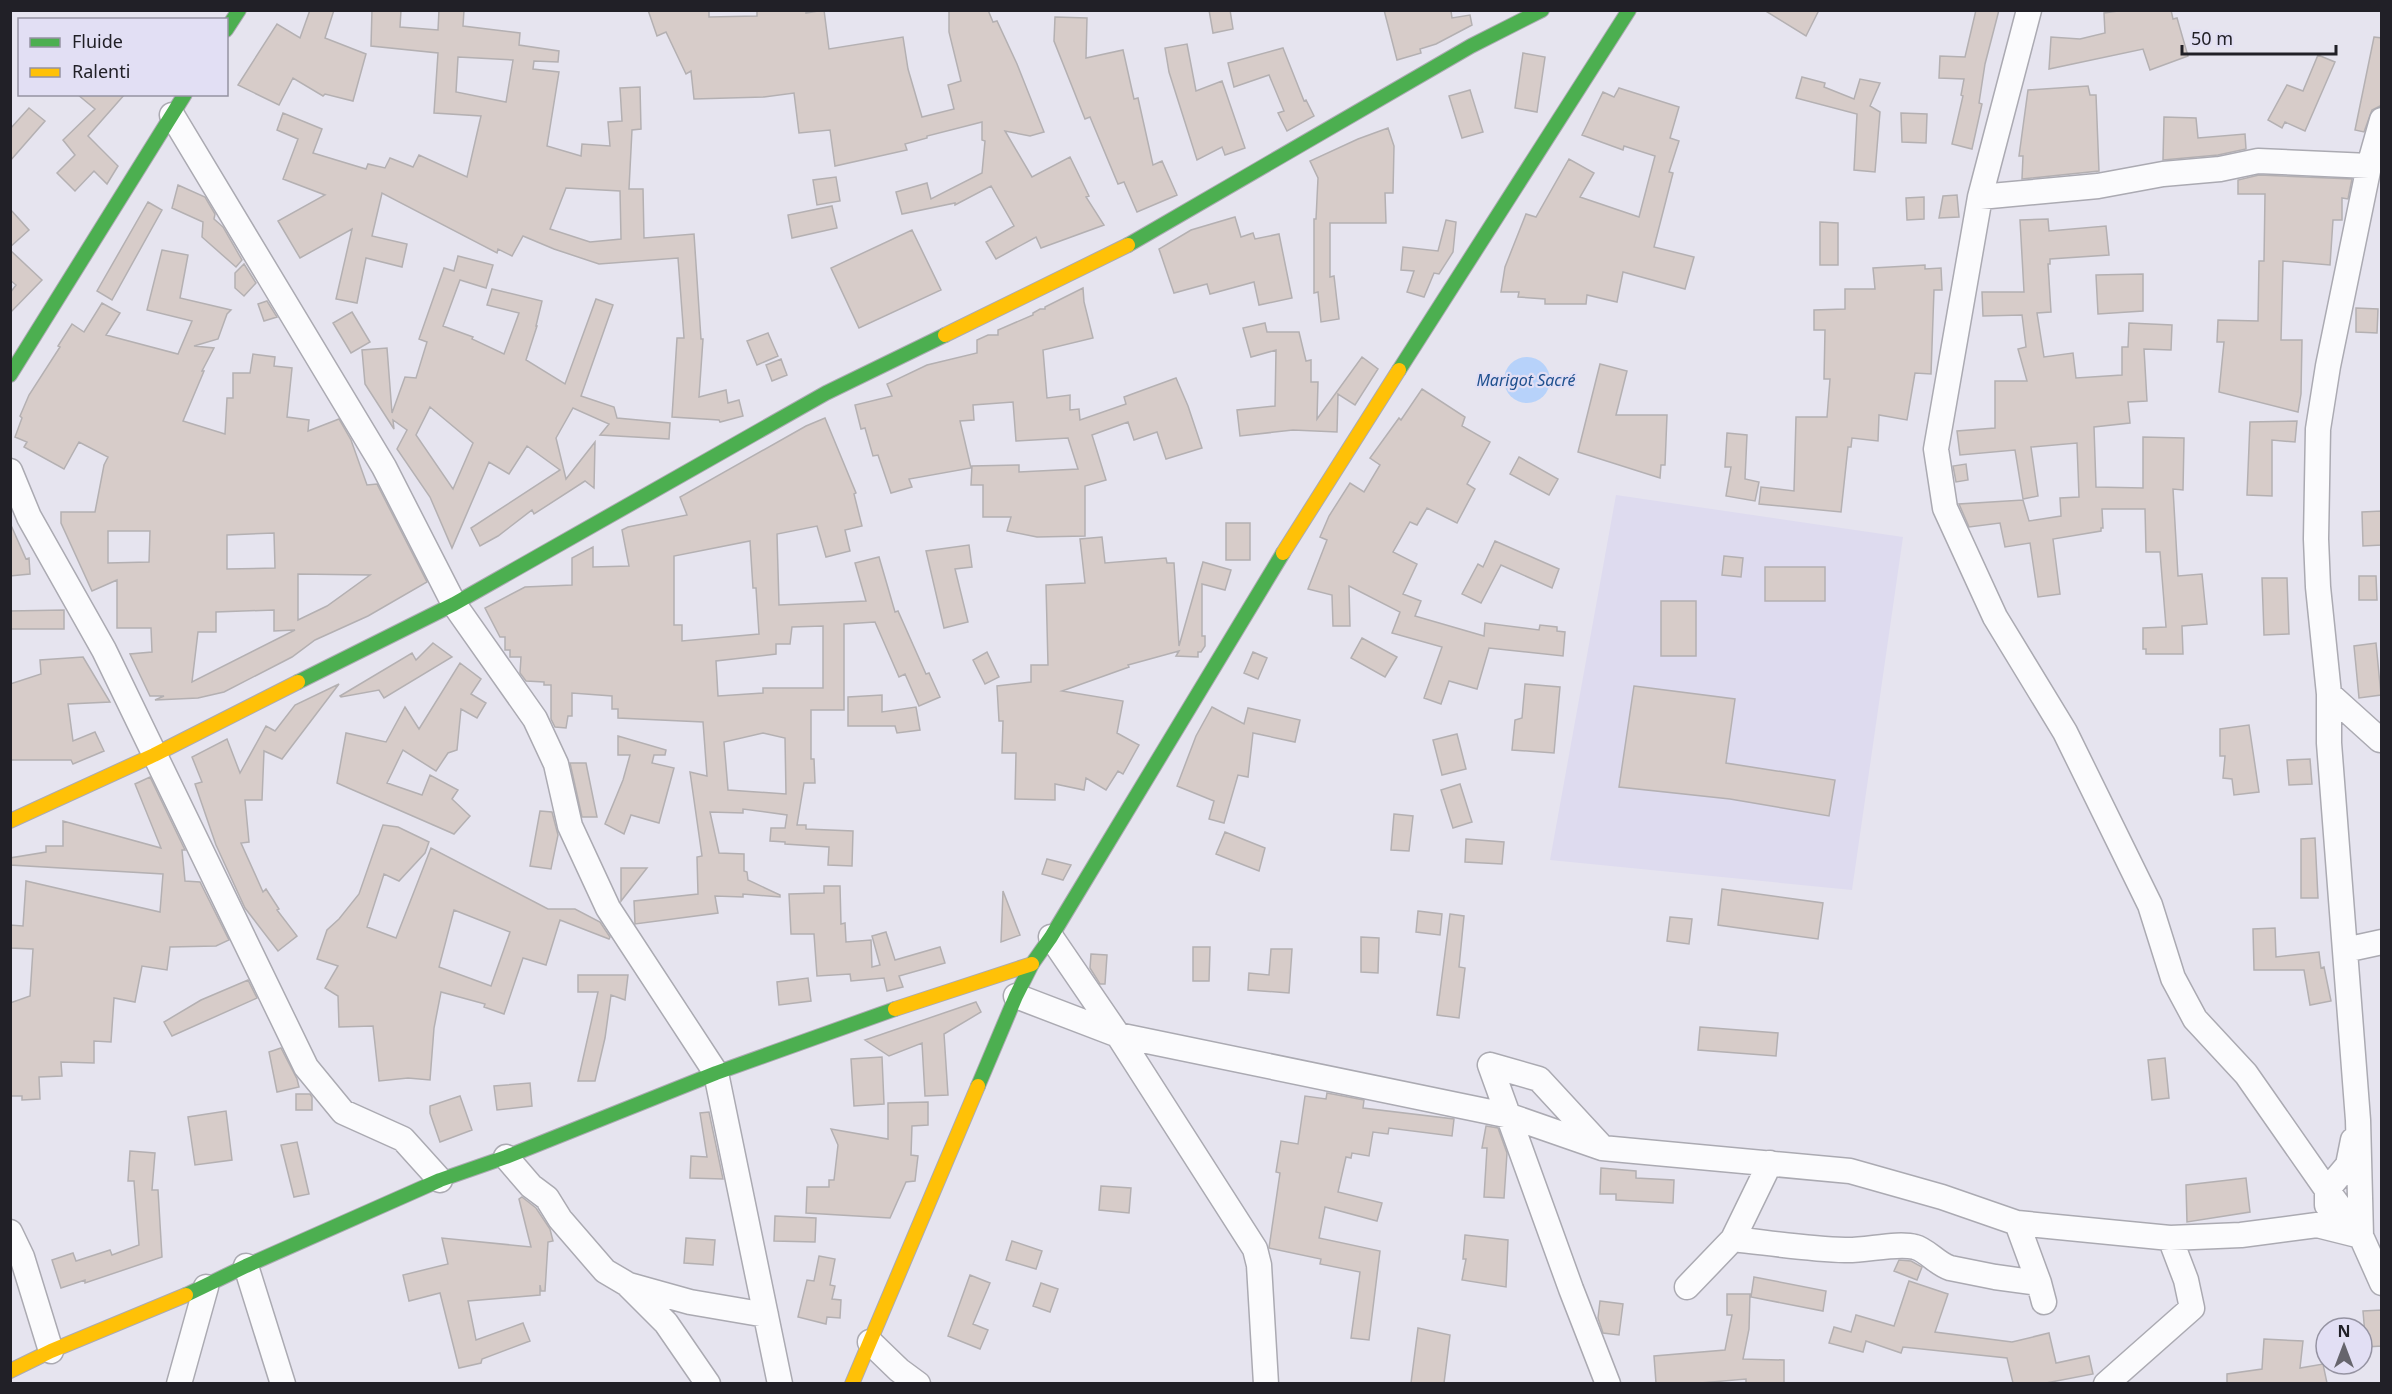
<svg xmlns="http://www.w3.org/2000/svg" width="2392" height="1394" font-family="'Noto Sans',sans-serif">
<rect width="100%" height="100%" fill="#e6e4ef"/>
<!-- built -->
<path fill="#dedbef" d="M1616,495L1903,537L1852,890L1550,860Z"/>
<!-- water -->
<path fill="#b7d2fa" d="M1504 380a23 23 0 1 1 46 0a23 23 0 1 1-46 0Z"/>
<!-- building -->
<path fill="#d7ccc9" stroke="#b4b0b2" stroke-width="1.5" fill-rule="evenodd" d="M310,10H334L325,38L366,54L353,101L325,94L323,96L293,78L279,105L238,85L277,24L300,38Z
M372,10H401L400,27L438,30L439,10H464L463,26L520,33L519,45L559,51L558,62L534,61L533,69L559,72L547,146L581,156L582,144L610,146L608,122L622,121L620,88L640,87L641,129L632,130L629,189H643L644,238L694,234L701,339H703L699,397L726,390L728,403L739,400L743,416L720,422L719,420L672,417L677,338H684L678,258L599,264L554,249L523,236L512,256L498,249L497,253L382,193L372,236L407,244L402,267L366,258L357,303L336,299L352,229L300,258L278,221L325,195L283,179L298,139L277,130L283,113L322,129L313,153L366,169L368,164L385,168L390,158L413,167L419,155L467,177L481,116L434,113L438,53L371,46ZM458,57L513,60L506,102L456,92ZM566,188L620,191L621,239L590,242L550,229Z
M648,10H709V17L757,16V10H806V13L824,10L829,49L903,37L908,69L922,117L954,109L948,85L961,81L949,32V11L988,10L993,22L997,21L1017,64L1044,132L1030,136L1005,131L1032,177L1070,157L1089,196L1086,197L1104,225L1041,248L1036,237L996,259L986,242L1014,226L991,186L955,205V203L902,214L896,192L927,183L931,199L982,173L985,141L982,140V122L927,136V138L905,144L907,150L835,166L830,130L799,133L794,93L764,97L694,99L691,71L686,74L666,32L657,36Z
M1209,10H1230L1233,29L1213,33Z
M1384,10L1451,11L1452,18L1470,15L1472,25L1436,44L1420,49L1421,53L1397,60Z
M1764,10H1819L1806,36Z
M1976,10H1999L1985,64L1979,103L1982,104L1972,149L1952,144L1963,96L1961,95L1964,79L1939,78L1940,56L1965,57Z
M2125,10H2171L2173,19L2177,18L2188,56L2150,70L2143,49L2049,69L2051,37L2080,39L2105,33L2104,13Z
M1055,17L1087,18L1086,58L1123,50L1134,99L1138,98L1153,165L1162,161L1177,195L1137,212L1124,182L1118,184L1090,117L1085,119L1054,41Z
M2374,37L2382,38V105L2372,110L2364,132L2355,130Z
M1187,44L1196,91L1222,81L1245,148L1225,155L1222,147L1197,160L1169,72L1165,48Z
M1283,48L1304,101L1306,100L1314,116L1287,131L1278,113L1284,111L1269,75L1234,87L1228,63Z
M1523,53L1545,57L1537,112L1515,108Z
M2318,55L2335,62L2305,131L2285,122L2282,128L2268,120L2287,85L2303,91Z
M1802,77L1825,83L1824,87L1854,99L1860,79L1880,83L1870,106L1880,112L1875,172L1854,170L1857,114L1796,98Z
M2088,86L2090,95H2096L2099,171L2022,179L2023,156H2019L2028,90Z
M1619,88L1679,107L1670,138L1679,141L1669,172L1673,173L1654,247L1694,257L1685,289L1623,272L1617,302L1587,295L1586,304H1545V299L1518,297L1519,292H1501L1505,267L1526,214L1536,217L1569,159L1594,173L1580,197L1639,217L1655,156L1624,146L1623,150L1582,135L1603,92L1614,97Z
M1470,90L1483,132L1462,138L1449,96Z
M77,94H125L88,136L118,166L107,184L94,171L75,191L57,173L75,155L63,140L95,109Z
M29,108L45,121L10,161V129Z
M1901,113L1927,114L1926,143L1902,142Z
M2164,117L2196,118L2198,138L2245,134L2246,149L2218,155L2163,160Z
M1388,128L1394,146L1393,193H1385L1386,223H1330V277L1334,276L1339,319L1321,322L1318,292L1314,293V219H1316L1318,178L1310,161L1358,139Z
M2259,175L2352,179L2348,199L2342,198V220H2333L2330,265L2283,261L2281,340H2302L2301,394L2298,412L2219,392L2224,342H2217L2218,320L2258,321L2259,261H2264L2265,194H2238V180Z
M836,177L840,201L817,205L813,180Z
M178,185L205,197L215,214L214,219L223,227L242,260L236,267L202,237L203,222L172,208Z
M1957,195L1959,217L1939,218L1943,196Z
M1924,197V219L1907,220L1906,198Z
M148,202L162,210L112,300L97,291Z
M832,206L837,228L792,238L788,215Z
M10,209L29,230L10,247Z
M1235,217L1241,237L1253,233L1255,239L1279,234L1292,298L1259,305L1254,282L1210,294L1207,284L1174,293L1159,249L1191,230Z
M2048,219L2049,231L2106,226L2109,255L2050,259V264H2048L2051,312L2037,313L2044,357L2073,353L2076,378L2122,375V347H2128L2129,323L2172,325L2171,350L2144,349L2147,401L2128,402L2130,423L2094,427L2096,487L2143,488V437L2184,438L2183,490L2173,489L2178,576L2202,574L2207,624L2182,626L2183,654H2146V649H2143V628L2166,627L2160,552H2146L2145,509H2102L2103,528H2101V531L2053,539L2060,594L2038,597L2030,543L2005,547L2000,523L1969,527L1959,504L2023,500L2029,521L2061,516L2060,498L2079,497L2077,443L2031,447L2038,496L2023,499L2015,450L1960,455L1957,431L1995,428V381H2027L2018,349L2026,347L2022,315L1983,316L1982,292H2024L2020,220Z
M1446,220L1456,222L1453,252L1439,274L1434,273L1424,297L1407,292L1414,271L1401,270L1403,247L1438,251Z
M1820,222L1838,223V265H1820Z
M912,230L941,290L859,328L831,268Z
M10,250L42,280L10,313V293L16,285L10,280Z
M162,250L188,255L180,298L231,310L227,314L218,339L194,346L214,348L202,371H204L183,421L225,434L227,398H233V373H250L253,354L275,357L274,366L292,368L287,417L309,420L308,431L339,419L351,440L367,485L377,484L427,582L368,616L315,640L292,657L224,692L198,698L155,700L164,696H150L130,654L152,652L151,628H117V580L92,591L61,523V512H95L104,465L108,457L79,442L64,469L24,447L27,442L15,437L22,418L20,416L29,395L60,347L58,346L72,324L84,332L102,303L120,313L106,335L178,354L192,321L147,310ZM108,531H150L149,562L108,563ZM274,533L275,568L227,569V535ZM298,574L370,575L327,606L298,620ZM274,610V631L295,630L192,682L198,632H216V612Z
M458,256L493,265L486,288L460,280L443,326L473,337L472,339L504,354L519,313L487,305L492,289L542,301L536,326H537L526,360L565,384L596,299L613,305L581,396L614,407L617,418L670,423L669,439L600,435L609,424L573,408L556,438L566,479L595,442L594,488L585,481L534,514L532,510L498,536L480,546L471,528L560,470L527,446L509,474L489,462L452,548L430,497L397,449L407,430L393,420L394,429L365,384L362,350L387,348L392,413L405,377L416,378L427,342L419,339L444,268L454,271ZM430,407L473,443L453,489L416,435Z
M244,264L256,283L244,296L235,288V273Z
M1925,265V269L1941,268L1942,290H1934L1931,374L1915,373L1907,420L1879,415L1878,441L1852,438L1851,447H1848L1841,512L1759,504L1761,487L1794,491L1796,417H1827L1830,379H1824L1825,330H1814V310L1845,309V289H1875L1873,268Z
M2143,274V311L2098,314L2096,275Z
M1083,288L1084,302L1093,338L1043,350L1047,398L1070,395V410L1079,409L1080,420L1126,404L1124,397L1176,378L1188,406L1202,448L1166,459L1157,432L1134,440L1128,422L1092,435L1106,480L1085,486V536L1037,537L1007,531L1011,517H983V485H971L972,466L1019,465V472L1078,469L1068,438L1016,441L1013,402L973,405L974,420L960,421L971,468L909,479L912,487L891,493L878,455L873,456L865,428L861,429L855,405L892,396L887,384L927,365L977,353V340L988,335H998V330L1033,315V313L1040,309H1045V307Z
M267,301L277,317L264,321L258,304Z
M2356,308L2378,309L2377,333L2356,332Z
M352,312L370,342L351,353L333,323Z
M1265,323L1267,332H1299L1306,361L1311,360V382H1318L1317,419L1362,357L1378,369L1355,405L1338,394L1337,432L1293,430L1240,436L1237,410L1275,406L1276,350L1251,357L1243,328Z
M768,333L778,356L757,365L747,341Z
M781,359L787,375L772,381L766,365Z
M1600,364L1627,371L1616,415H1667L1665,465H1661L1660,478L1578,452Z
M1422,389L1465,417L1462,426L1490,442L1467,484L1475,489L1457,523L1427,508L1417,525L1410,522L1393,552L1417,564L1403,594L1421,601L1415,616L1484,636L1485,623L1539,630L1540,625L1557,627V631L1565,632L1563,656L1489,648L1477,689L1449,681L1441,704L1424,698L1442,647L1392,633L1400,612L1349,586L1350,626H1333L1332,595L1308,589L1327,540L1320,537L1329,516L1350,483L1364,492L1380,465L1370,458L1399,418L1401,420Z
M825,418L856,493L854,494L862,526L845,530L850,551L826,557L817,526L777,534L779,605L866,601L855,563L879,557L895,612L898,611L926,674L929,673L940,697L919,706L905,674L899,677L875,622L844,624V710H811V759H814L815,783H804L797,825H806V829L853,831L852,866L828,865L829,847L785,844V842L770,841L771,828H785L787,815L743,809V813L710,812L719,853L744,854V871L747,872L748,880L780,895V897L743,894V897L715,896L718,913L635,924L634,901L698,894L697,857L702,856L690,772L707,776L703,722L618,718V709H612V696L572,693V716H568L566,728L555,727L551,719V685H544V682L526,681L520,673L521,657H510V650H505V637H500L485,608L525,587L572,585V558L593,547V567L629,566L622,530L628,527L687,515L680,497L806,426ZM750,541L753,588H756L759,634L682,641V625H674V556ZM823,626V688H763V693L718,696L716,661L776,654V644H790L792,627ZM763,733L785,738L786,794L728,790L724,742Z
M2297,421L2295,442L2272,440V496L2247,495L2250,422Z
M1727,433L1747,435L1745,479L1759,482L1755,501L1726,496L1731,467H1725Z
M1519,457L1558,479L1549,495L1510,474Z
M1966,464L1968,480L1956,482L1953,466Z
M2382,511V545L2363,546L2362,512Z
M10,523L26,559L29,558L30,574L10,576Z
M1226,523H1250V560H1226Z
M1102,537L1105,563L1166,558L1167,563H1174L1179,646L1203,562L1231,570L1225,590L1202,584V636H1205V646L1201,652H1198V657L1176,656L1179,651L1128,665L1129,667L1062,691L1123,701L1117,733L1139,745L1123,774L1118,771L1106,790L1086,778L1084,790L1055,784V800L1015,799L1016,753H1002L1003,721H999L997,686L1031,682V665H1048L1046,585L1085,583L1080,539Z
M1495,541L1559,569L1552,588L1501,565L1481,603L1462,594L1478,564L1483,567Z
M969,545L972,567L955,569L968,622L944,628L926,551Z
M1724,556L1743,558L1741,577L1722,575Z
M1765,567H1825V601H1765Z
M2359,576H2376L2377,600H2359Z
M2262,578H2287L2289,634L2264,635Z
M1661,601H1696V656H1661Z
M64,610V629H10V611Z
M1362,638L1397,657L1385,677L1351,658Z
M433,643L452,657L384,698L379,690L341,697L340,696L412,653L416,660Z
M2376,643L2381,695L2359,698L2354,646Z
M987,652L999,677L985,684L973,660Z
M1253,652L1267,658L1258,679L1244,673Z
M83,657L110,702L68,704L73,741L95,732L104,751L73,764L71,760H10V684L41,674L40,660Z
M460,663L481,679L471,694L486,703L477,718L461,709L457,750L448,753L436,771L403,750L387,783L422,795L430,775L458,790L452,799L470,816L454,834L337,783L346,733L386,742L405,707L419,729Z
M339,684L282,759L264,751L262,800H245L249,842L241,843L263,892L266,889L279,909L277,910L297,936L278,951L245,908L216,845L195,784L202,782L192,757L227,739L240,773L266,726L275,731L295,705Z
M1525,684L1560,687L1554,753L1512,750L1515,720L1522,718Z
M1634,686L1735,699L1726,763L1835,780L1829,816L1730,799L1619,787Z
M882,695V712L916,707L920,730L897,733L895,726H848V697Z
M1212,707L1244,724L1248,708L1300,720L1295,742L1253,733L1248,777L1238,775L1224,823L1209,819L1214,801L1177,786L1196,736Z
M2249,725L2259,792L2234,795L2232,779L2223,778L2225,756H2220V729Z
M1457,734L1466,769L1442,775L1433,740Z
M618,736L666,750L665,755H654L652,763L674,768L659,823L631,815L624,834L605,824L623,780L630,755H618Z
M2310,759L2312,784L2289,785L2287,760Z
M570,763H586L597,817H582Z
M150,777L185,850H182L185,881L200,882L229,940L216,946L170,947L167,970L142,966L135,1002L114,998L111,1042L94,1041V1063L61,1062L62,1076L39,1077L40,1099L22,1100V1096H10V1003L30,996L33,949L10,948V925L23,926L26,881L160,912L163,874L10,865V858L46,852V846H63V821L161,848L135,784Z
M1460,784L1472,822L1453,828L1441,790Z
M540,811L552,812L558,835L551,869L530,866Z
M1394,814L1413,816L1409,851L1391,850Z
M383,825L398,827L429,842L425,853L399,881L384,874L367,927L396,938L431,848L548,909H575L600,922L610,937L609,939L560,920L546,965L523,958L504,1014L484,1007L485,1004L441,992L434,1028L430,1080L408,1078L379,1081L373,1026L339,1027L338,996L325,988L338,966L317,959L327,930L339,919L359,894ZM454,910L510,932L491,986L439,967Z
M1225,832L1265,848L1259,871L1216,854Z
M2315,838L2318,898H2301V839Z
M1466,839L1504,842L1502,864L1465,862Z
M1047,859L1071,865L1063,880L1042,874Z
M621,868H647L621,901Z
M824,886H840L841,924L845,923L846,942L871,940L872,967L880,965L872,936L886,932L895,960L940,947L945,963L899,976L903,987L887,991L884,978L851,981L850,974L817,976L814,934H791L789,894L824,893Z
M1722,889L1823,903L1818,939L1718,925Z
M1003,891L1020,935L1001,942Z
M1418,911L1442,914L1440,935L1416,932Z
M1450,914L1464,916L1459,967L1465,968L1459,1018L1437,1015Z
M1670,917L1692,919L1689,944L1667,941Z
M2275,928L2276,957L2319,952L2321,968L2324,967L2331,1001L2310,1005L2304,970H2254L2253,929Z
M1361,937L1379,938L1378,973L1361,972Z
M1193,947H1210L1209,981H1193Z
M1271,949H1292L1289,993L1248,990L1249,973L1269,975Z
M1091,954L1107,955L1105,984H1100L1090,968Z
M578,975H628L625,1000L611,995L605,1038L595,1081H578L598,992H578Z
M808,978L811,1001L779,1005L777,982Z
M248,980L257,998L172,1036L164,1022L201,1000Z
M976,1002L981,1012L944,1034L948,1095L925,1096L922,1043L889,1056L865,1040Z
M1700,1027L1778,1033L1776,1056L1698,1050Z
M281,1048L297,1079L299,1087L277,1092L269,1052Z
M882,1057L884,1104L854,1106L851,1059Z
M2165,1058L2169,1098L2152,1100L2148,1060Z
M530,1083L532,1106L497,1110L494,1086Z
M1327,1093L1364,1100L1363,1108L1454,1119L1452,1136L1389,1128L1388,1134L1373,1132L1369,1156L1352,1153L1351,1158L1346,1157L1338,1192L1382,1203L1377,1221L1325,1207L1319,1238L1380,1251L1369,1340L1351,1338L1360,1272L1320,1264L1321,1259L1269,1248L1280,1173L1276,1172L1281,1141L1298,1144L1305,1096L1326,1099Z
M296,1094H310L312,1097V1110H296Z
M460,1096L472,1130L440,1142L430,1113V1106Z
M928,1102V1125L912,1126L911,1155L918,1156L915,1181L906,1182L890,1218L806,1213L807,1187H829V1180H834L838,1145L831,1129L888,1139V1103Z
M226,1111L232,1160L195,1165L188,1117Z
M709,1112L723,1179L690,1178L691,1156L707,1157L700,1113Z
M1486,1126L1498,1128L1507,1153L1504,1198L1484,1197L1487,1148H1482Z
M297,1142L309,1194L294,1197L281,1145Z
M130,1151L155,1153L152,1190H158L162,1257L85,1283V1280L61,1288L52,1260L73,1253L76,1261L110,1250L112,1255L139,1245L134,1181H128Z
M1601,1168L1636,1171V1178L1674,1180L1673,1203L1616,1200V1194H1600Z
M2246,1178L2250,1212L2187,1222L2186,1185Z
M1101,1186L1131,1188L1129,1213L1099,1210Z
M522,1197L536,1208L550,1229L553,1241L548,1242L545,1291H541L540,1285V1295L468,1301L476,1340L523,1323L530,1341L482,1359L481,1363L459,1368L440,1293L409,1301L403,1275L448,1264L442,1238L531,1247L519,1199Z
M775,1216L816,1218L815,1242L774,1241Z
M1465,1235L1508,1240L1506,1287L1462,1280L1466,1259H1463Z
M686,1238L715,1240L713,1265L684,1263Z
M1012,1241L1042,1251L1036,1269L1006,1260Z
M819,1256L835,1259L830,1285L835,1286L832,1299L841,1300L840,1318L827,1317L826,1324L798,1317L807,1280L814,1281Z
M1899,1260L1911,1261L1922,1267L1917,1280L1894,1271Z
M970,1275L990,1283L973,1324L988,1330L980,1349L948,1336Z
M1754,1277L1826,1291L1823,1311L1751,1297Z
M1909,1281L1948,1294L1935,1332L2012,1342L2049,1333L2056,1363L2089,1356L2093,1374L2046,1383H2013L2007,1358L1903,1347L1901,1353L1866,1341L1863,1352L1829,1343L1834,1327L1851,1332L1856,1315L1894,1326Z
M1041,1283L1058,1289L1050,1312L1033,1306Z
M1727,1294H1750L1749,1329L1743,1359L1784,1360V1383H1746V1379L1700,1383H1656L1654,1356L1725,1350L1732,1315H1727Z
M1600,1301L1623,1304L1619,1335L1603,1333L1598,1318Z
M2382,1310V1346L2366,1347L2363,1311Z
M1418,1328L1450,1335L1444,1383H1411Z
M2264,1339L2303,1341L2300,1368L2323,1364L2327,1383H2227V1374L2262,1369Z"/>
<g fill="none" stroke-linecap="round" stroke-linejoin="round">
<defs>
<path id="street" d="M2029,10L1980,197L1936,449L1945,508L1995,617L2065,732L2123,850L2150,905L2173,978L2195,1019L2246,1074L2327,1190L2361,1236
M172,115L384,467L454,604L535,719L556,764L570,826L608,908L716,1073L780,1384
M2382,120L2369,166L2328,366L2318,429L2316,539L2318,587L2329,694V743L2358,1120L2361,1236L2382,1283
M1980,197L2098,186L2163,174L2220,169L2258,161L2369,166
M10,471L29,517L104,650L306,1067L343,1112L403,1139L440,1180
M2329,694L2380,740
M1051,937L1118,1035L1255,1249L1259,1265L1266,1384
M2345,950L2382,942
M1016,996L1118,1035L1510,1116L1602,1148L1850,1171L1942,1197L2017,1223L2170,1238L2186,1280L2192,1308L2106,1384
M1490,1065L1571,1289L1608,1384
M1490,1065L1539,1079L1600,1145
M506,1157L531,1186L547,1198L560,1219L605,1271L627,1284L666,1323L708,1384
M2327,1205V1190L2348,1165L2353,1140
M2017,1223L2039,1283L2044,1302
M10,1232L22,1257L51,1351
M2170,1238L2241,1235L2317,1225L2361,1236
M1733,1239C1770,1243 1808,1249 1845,1250C1865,1251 1897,1242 1915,1247C1927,1250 1937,1264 1950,1268L1995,1277L2039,1283
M246,1266L283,1384
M629,1285L690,1302L766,1315
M1687,1287L1733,1239L1770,1163
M870,1342L899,1370L918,1384
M179,1384L206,1287"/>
<path id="fast" d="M226,30L239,10
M1128,245L1471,46L1542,10
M1399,370L1629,10
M10,375L185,94
M298,682L454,604L826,393L945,335
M978,1086L1016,996L1032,964L1051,937L1283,553
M186,1295L246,1266L440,1180L506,1157L716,1073L895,1009"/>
<path id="slow" d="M945,335L1128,245
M1283,553L1399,370
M10,821L154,755L298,682
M895,1009L1032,964
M10,1371L51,1351L186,1295
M852,1384L978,1086"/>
</defs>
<!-- street casing -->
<use href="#street" stroke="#abaab2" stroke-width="27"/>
<!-- fast casing -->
<use href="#fast" stroke="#abaab2" stroke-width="16"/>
<!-- slow casing -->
<use href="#slow" stroke="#abaab2" stroke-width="16"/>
<!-- street -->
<use href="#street" stroke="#fbfbfd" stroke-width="24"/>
<!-- fast -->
<use href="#fast" stroke="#4caf50" stroke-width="14"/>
<!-- slow -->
<use href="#slow" stroke="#ffc107" stroke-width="14"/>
</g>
<g text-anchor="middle" stroke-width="4.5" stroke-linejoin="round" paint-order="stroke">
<!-- water labels -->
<g font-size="16" font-style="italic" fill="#1f508e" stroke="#e2dff4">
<text x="1526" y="386">Marigot Sacré</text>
</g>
</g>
<!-- border -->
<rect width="2392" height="1394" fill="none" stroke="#212027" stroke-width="24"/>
<!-- legend -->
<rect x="18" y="18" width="210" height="78" fill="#e2dff4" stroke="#9593a2" stroke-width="1.5"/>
<rect x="30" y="38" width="30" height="9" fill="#4caf50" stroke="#9593a2" stroke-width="1.5"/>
<text x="72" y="48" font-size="18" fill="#212027">Fluide</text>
<rect x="30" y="68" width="30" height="9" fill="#ffc107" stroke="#9593a2" stroke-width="1.5"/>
<text x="72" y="78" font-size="18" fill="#212027">Ralenti</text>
<!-- north arrow -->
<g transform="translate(2344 1346)"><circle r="28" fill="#e2dff4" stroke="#9593a2" stroke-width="1.5"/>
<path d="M0-4.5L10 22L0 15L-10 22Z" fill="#66656d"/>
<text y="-9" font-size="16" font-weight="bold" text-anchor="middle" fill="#212027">N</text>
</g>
<!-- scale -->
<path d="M2182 45v9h154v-9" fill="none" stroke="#212027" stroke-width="3"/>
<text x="2191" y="45" font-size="18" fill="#212027" stroke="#e2dff4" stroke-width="4.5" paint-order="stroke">50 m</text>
</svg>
